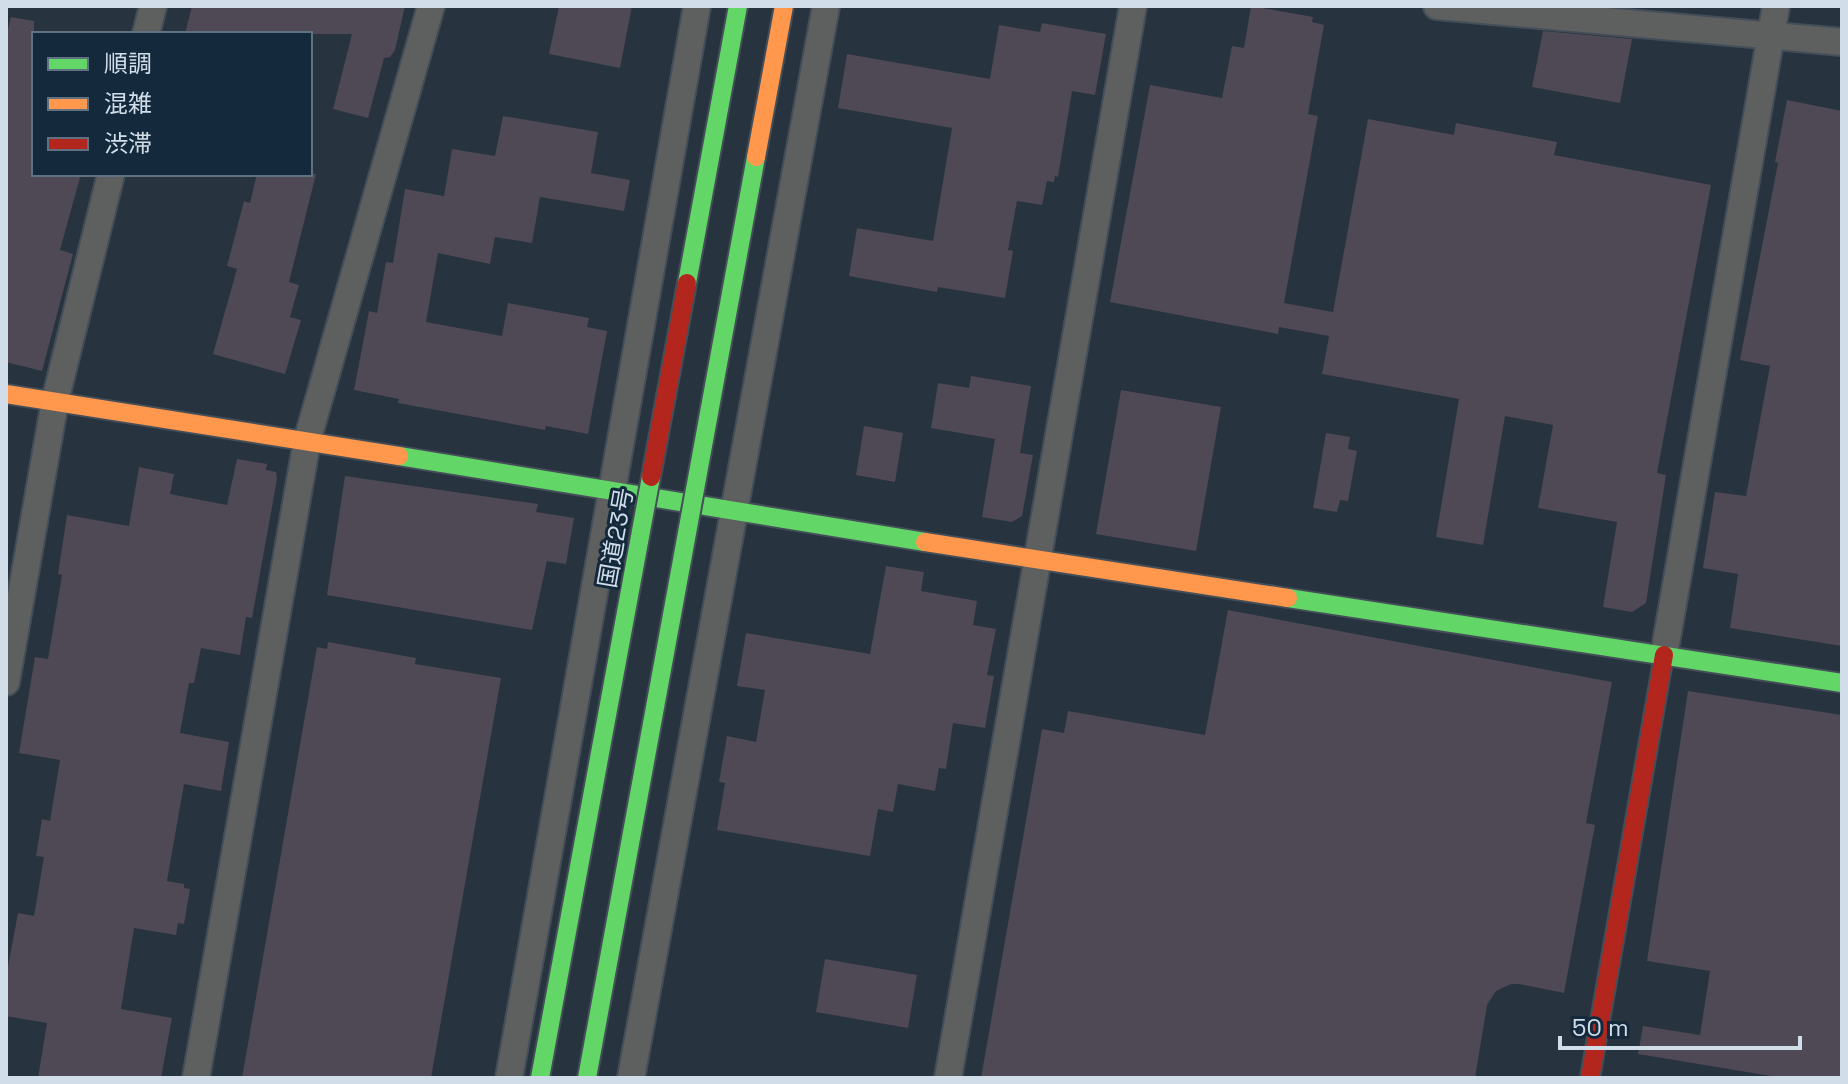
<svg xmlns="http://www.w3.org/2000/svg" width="1848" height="1084" font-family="'Space Grotesk','Noto Sans JP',sans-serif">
<rect width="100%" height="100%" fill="#27333e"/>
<!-- building -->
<path fill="#4e4955" d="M192,6H405L395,50L390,57L384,58L368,118L333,109L352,34H185Z
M559,6H632L620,68L549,54Z
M1251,6L1313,17L1312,22L1324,25L1308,114L1318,116L1284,303L1333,312L1368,119L1454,135L1456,123L1557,142L1554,155L1711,185L1657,473L1666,475L1646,603L1632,612L1603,607L1617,522L1538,508L1553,425L1505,416L1483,545L1436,537L1459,399L1322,374L1329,336L1279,327L1278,334L1110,302L1150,85L1222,98L1232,46L1244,48Z
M11,17L34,21V174H81L60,250L73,254L42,371L6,362V37Z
M1042,23L1106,34L1095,95L1072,91L1058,177L1055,176L1054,182L1047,181L1042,205L1017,201L1008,250L1013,251L1005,298L938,287L937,292L849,276L857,228L933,241L952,128L838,108L847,54L990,79L999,25L1040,32Z
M1543,31L1632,39L1620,103L1532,87Z
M1787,100L1842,111V646L1730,628L1738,574L1703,568L1715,492L1746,496L1770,366L1740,360L1778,163L1775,162Z
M503,116L598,132L591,173L630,180L624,211L540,197L532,243L495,237L490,264L438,253L426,322L502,336L508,303L589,318L587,327L607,331L588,434L546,426L545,430L398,403L399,399L354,390L369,311L377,313L386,262L393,263L405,189L444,196L452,149L495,156Z
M257,174H316L289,282L299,285L290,317L301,320L285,374L213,354L237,269L227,266L244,201L250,203Z
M971,376L1031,386L1020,453L1033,455L1022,516L1012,522L982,517L995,439L931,428L938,383L969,388Z
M1121,390L1221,407L1196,551L1096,534Z
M864,426L903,433L895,482L856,475Z
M1326,433L1350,437L1348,449L1357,451L1348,501L1340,500L1337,512L1313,508Z
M237,459L267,464L266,470L276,472L277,479L252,618L246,617L240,655L201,648L194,683H189L180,733L229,742L221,791L184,784L167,881L184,884V888L190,889L184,924L178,923L176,935L134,928L121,1009L172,1018L161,1078H38L47,1023L6,1016V977L18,913L34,916L44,857L36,856L42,819L50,821L60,760L19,753L35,657L48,659L62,575L58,574L67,515L129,526L139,467L174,474L170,494L227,505Z
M345,476L538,504L536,512L574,518L566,564L547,561L532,630L327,595Z
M886,566L924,572L921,591L977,601L973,625L996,629L987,675L994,676L985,728L953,723L946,769L939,768L935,791L898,784L893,812L878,809L870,856L717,830L725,783L719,782L727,736L756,742L765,690L737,686L746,633L870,654Z
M1228,610L1612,682L1586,823L1595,825L1564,993L1519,984H1511L1496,991L1487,1005L1475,1078H981L1042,729L1064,733L1068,711L1205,735Z
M328,642L416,658L415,664L501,678L431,1078H242L317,647L327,649Z
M1688,691L1842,715V1078H1783L1638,1054L1643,1026L1700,1035L1710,971L1647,961Z
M825,959L917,975L908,1028L816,1012Z"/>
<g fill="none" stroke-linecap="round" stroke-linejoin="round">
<defs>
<path id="street" d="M1437,6L1842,42
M146,34L153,6
M1664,655L1776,6
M6,682L55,401L111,174
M196,1078L307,441L431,6
M509,1078L697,6
M631,1078L826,6
M948,1078L1133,6"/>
<path id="fast" d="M399,456L925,542
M1288,598L1842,683"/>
<path id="slow" d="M6,394L399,456
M925,542L1288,598"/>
<path id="jam" d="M1590,1078L1664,655"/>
</defs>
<!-- street casing -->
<use href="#street" stroke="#444e58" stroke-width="30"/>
<!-- fast casing -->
<use href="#fast" stroke="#444e58" stroke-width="22"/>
<!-- slow casing -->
<use href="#slow" stroke="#444e58" stroke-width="22"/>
<!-- jam casing -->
<use href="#jam" stroke="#444e58" stroke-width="22"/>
<!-- street -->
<use href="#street" stroke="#5e605f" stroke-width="26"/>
<!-- fast -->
<use href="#fast" stroke="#63d668" stroke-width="18"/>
<!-- slow -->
<use href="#slow" stroke="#ff974d" stroke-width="18"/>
<!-- jam -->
<use href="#jam" stroke="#b3261e" stroke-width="18"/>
<defs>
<path id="fast-bridge" d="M687,283L738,6
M540,1078L651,477
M587,1078L756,157"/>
<path id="slow-bridge" d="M756,157L784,6"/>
<path id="jam-bridge" d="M651,477L687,283"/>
</defs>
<!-- fast-bridge casing -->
<use href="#fast-bridge" stroke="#444e58" stroke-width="22" stroke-linecap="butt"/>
<!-- slow-bridge casing -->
<use href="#slow-bridge" stroke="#444e58" stroke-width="22" stroke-linecap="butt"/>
<!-- jam-bridge casing -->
<use href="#jam-bridge" stroke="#444e58" stroke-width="22" stroke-linecap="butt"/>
<!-- fast-bridge -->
<use href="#fast-bridge" stroke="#63d668" stroke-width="18"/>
<!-- slow-bridge -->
<use href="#slow-bridge" stroke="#ff974d" stroke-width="18"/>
<!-- jam-bridge -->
<use href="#jam-bridge" stroke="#b3261e" stroke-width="18"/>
</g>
<g text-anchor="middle" stroke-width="6" stroke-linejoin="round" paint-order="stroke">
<!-- street labels -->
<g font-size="24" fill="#d1deea" stroke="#142a3c">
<text transform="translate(616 538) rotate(-80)" y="8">国道23号</text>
</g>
</g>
<!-- border -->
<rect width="1848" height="1084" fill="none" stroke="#d1deea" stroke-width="16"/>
<!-- legend -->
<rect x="32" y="32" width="280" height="144" fill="#142a3c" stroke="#607282" stroke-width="2"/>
<rect x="48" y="58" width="40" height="12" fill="#63d668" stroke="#607282" stroke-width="2"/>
<text x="104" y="72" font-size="24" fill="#d1deea">順調</text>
<rect x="48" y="98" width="40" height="12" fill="#ff974d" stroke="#607282" stroke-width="2"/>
<text x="104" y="112" font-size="24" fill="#d1deea">混雑</text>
<rect x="48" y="138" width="40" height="12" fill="#b3261e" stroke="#607282" stroke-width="2"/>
<text x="104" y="152" font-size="24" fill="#d1deea">渋滞</text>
<!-- scale -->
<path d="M1560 1036v12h240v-12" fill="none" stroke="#d1deea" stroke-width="4"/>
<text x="1572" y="1036" font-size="24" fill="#d1deea" stroke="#142a3c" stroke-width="6" paint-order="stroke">50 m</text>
</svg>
